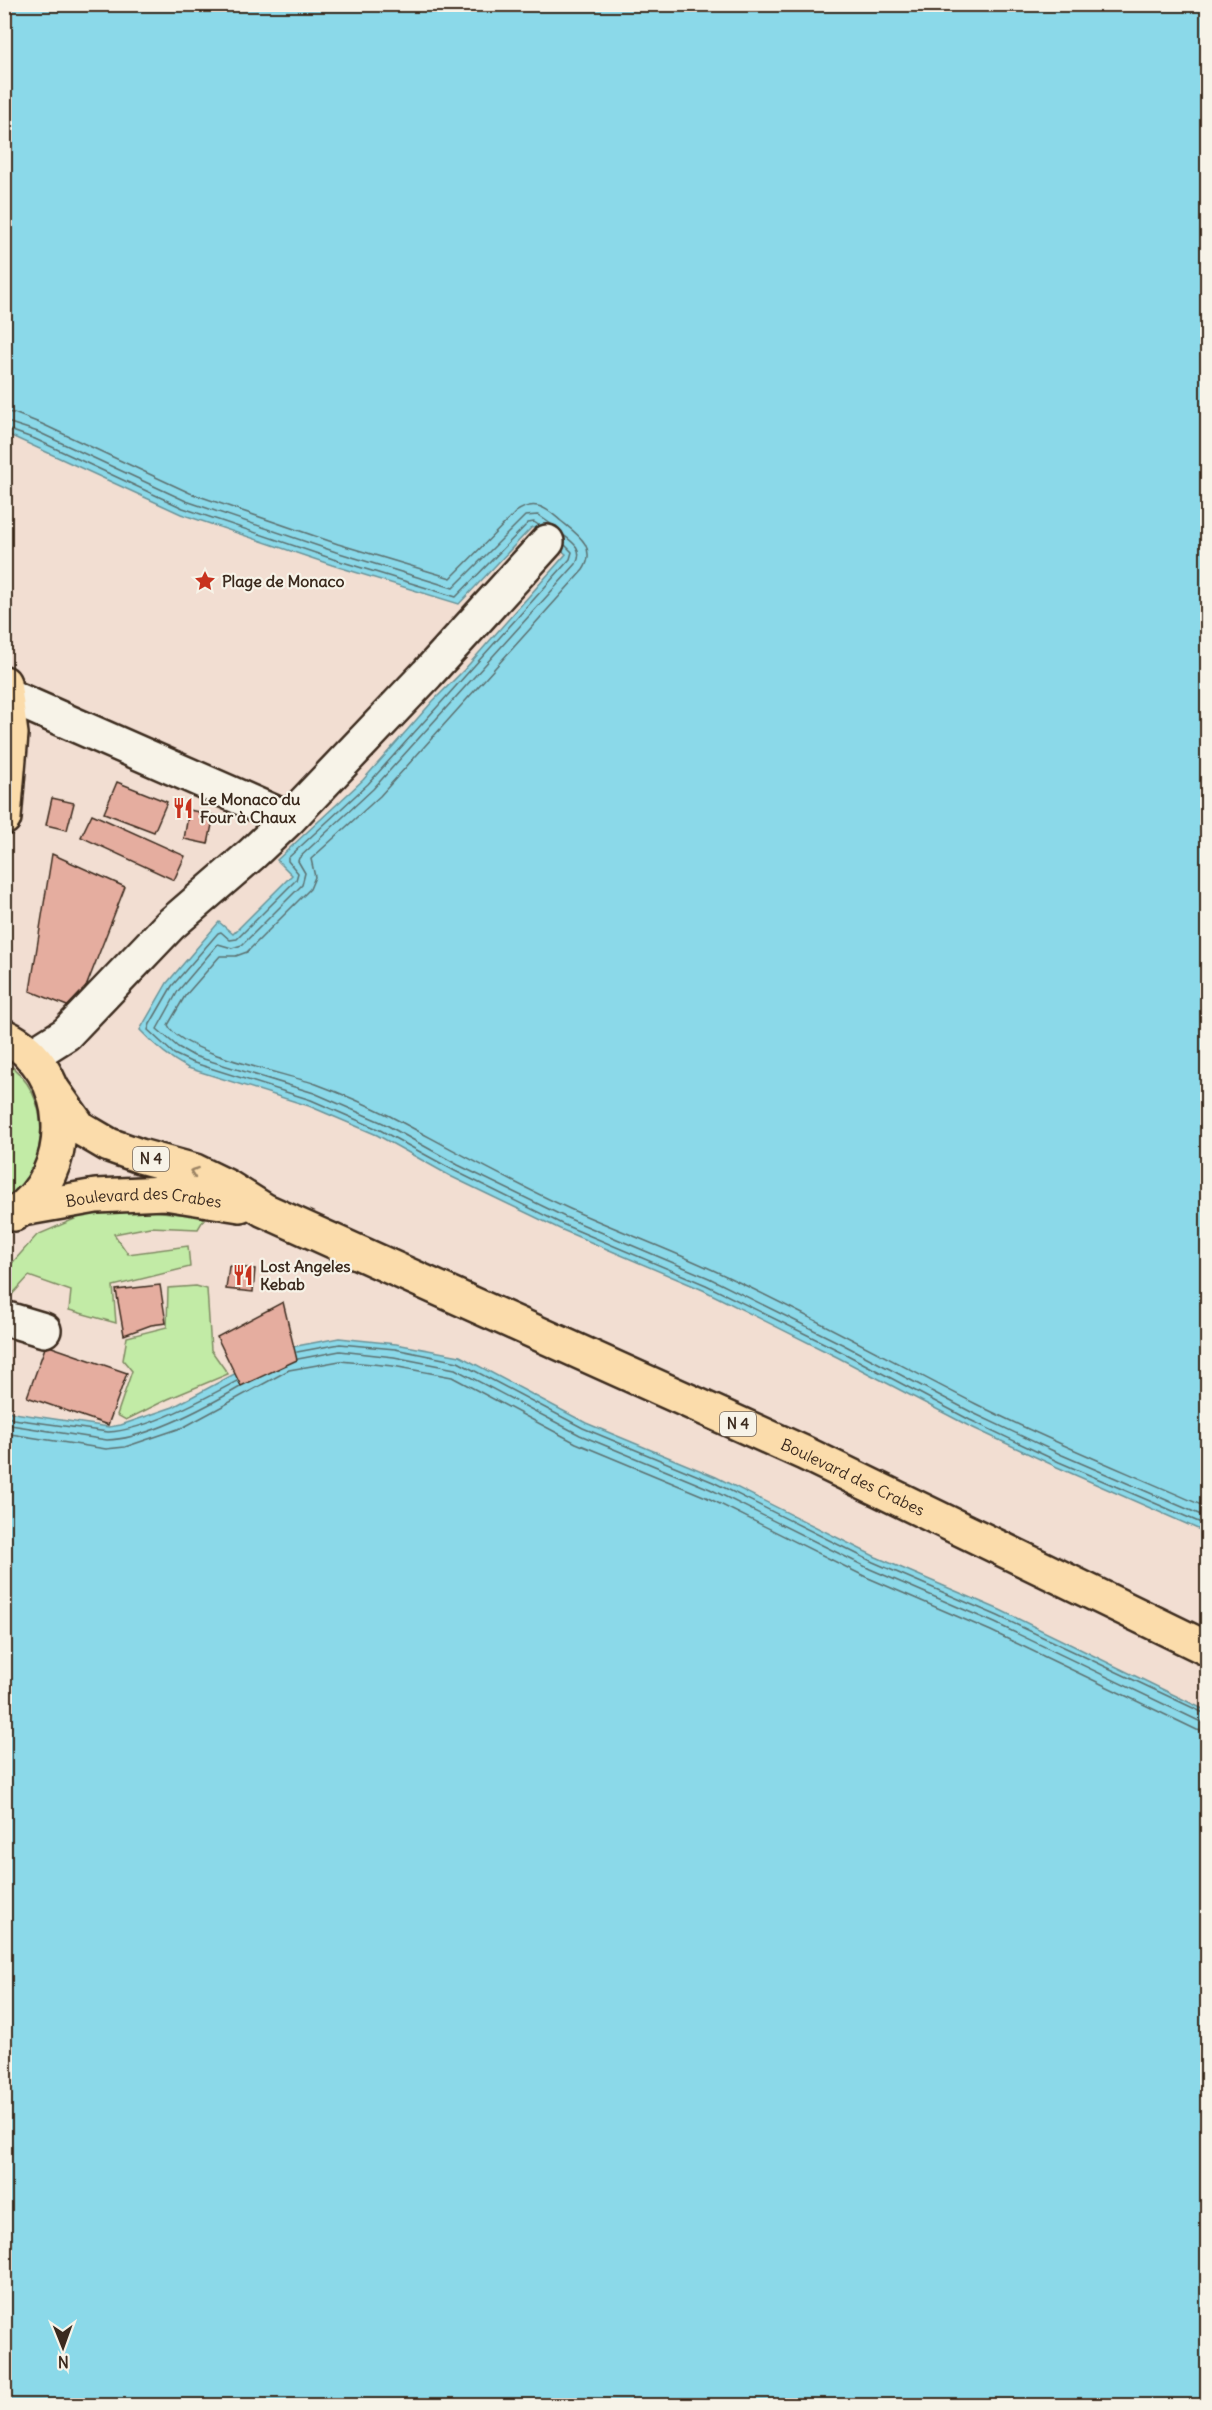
<svg xmlns="http://www.w3.org/2000/svg" width="1212" height="2410" font-family="Delius,sans-serif">
<rect width="100%" height="100%" fill="#f2ded2"/>
<filter id="ink" filterUnits="userSpaceOnUse"><feTurbulence type="fractalNoise" baseFrequency=".0167" numOctaves="2"/><feDisplacementMap in="SourceGraphic" scale="12" xChannelSelector="R" yChannelSelector="G"/><feConvolveMatrix kernelMatrix="1 2 1 2 8 2 1 2 1" color-interpolation-filters="sRGB"/></filter>
<g filter="url(#ink)">
<!-- green -->
<path fill="#c2eba6" stroke="#7e8a62" stroke-width="1.5" d="M4,1061C55,1094 51,1169 4,1202Z
M144,1210L198,1216L204,1219L198,1229L150,1227L114,1234L128,1254L188,1246L190,1267L113,1286L116,1323L69,1310L71,1291L29,1276L9,1298L5,1295V1271L37,1235L84,1215Z
M196,1286L207,1289L211,1350L228,1374L168,1399L126,1420L117,1415L132,1371L123,1360L127,1337L167,1327L168,1288Z"/>
<!-- water -->
<path fill="#8bd9e9" stroke="#6b9398" stroke-width="1.5" d="M4,5H1207V1533L1057,1467L967,1425L837,1357L703,1290L560,1229L452,1177L377,1135L309,1106L188,1068C169,1058 155,1046 140,1030L167,983L219,922L233,934L292,875L277,860L363,780L433,701L464,670L566,554L532,527L459,604L332,565L181,514L5,433Z
M339,1338L396,1344L460,1356L586,1423L716,1477L876,1557L1000,1610L1207,1711V2405H5L4,1409L14,1413L61,1420L109,1427L121,1425L173,1407L281,1349Z"/>
<g fill="none" stroke-linecap="round" stroke-linejoin="round">
<!-- shore -->
<path stroke="#5b706f" stroke-width="1.5" d="M4,412L14,413L42,424L190,493L338,544L451,578L516,512C523,507 530,504 538,506C547,508 554,515 561,521C577,534 598,547 583,570L380,796L311,859L315,877L310,889L247,952L236,956H220L185,996L168,1025C181,1053 284,1073 316,1084C340,1093 366,1104 390,1116C450,1148 508,1181 570,1209C617,1230 666,1248 713,1270C802,1311 888,1359 976,1404C1051,1442 1130,1473 1208,1508
M4,421L38,432L186,501L336,552L453,588L525,516L538,515L551,524
M4,428L35,439L183,508L333,559L456,597L528,523L534,522L540,526
M562,534C573,542 584,549 576,564L373,789L299,858L298,861L305,873L302,885L242,945L232,948L218,944L178,991L157,1029L178,1047L194,1056L314,1093L383,1123L458,1165L565,1217L709,1278L844,1345L973,1413L1062,1455L1208,1518
M565,545L572,552L570,559L368,784L288,858V861L298,873L296,880L237,939L230,940L221,932L218,933L172,986L150,1024L148,1030L174,1054L191,1062L311,1100L380,1130L455,1171L562,1224L706,1285L840,1351L970,1420L1059,1462L1208,1526
M297,1352L340,1344L395,1349L458,1362L583,1428L713,1482L873,1562L998,1616L1208,1715
M298,1359L340,1351L394,1357L455,1369L580,1435L710,1489L870,1569L995,1623L1199,1721L1208,1723
M4,1415L13,1419L108,1432C147,1430 202,1400 237,1381
M4,1424L107,1440C146,1439 206,1407 240,1387
M4,1433L106,1449L125,1447L184,1427L289,1370L340,1361L393,1366L452,1377L576,1443L706,1497L866,1577L991,1631L1197,1730L1208,1732"/>
</g>
<!-- building -->
<path fill="#e5ad9f" stroke="#3b2a1e" stroke-width="1.5" d="M117,782L167,802L154,832L104,813Z
M52,798L74,803L67,830L46,825Z
M189,810L214,815L208,844L184,839Z
M92,814L185,856L174,880L81,837Z
M52,854L125,887L77,1010L30,991Z
M229,1266L255,1269L253,1292L226,1289Z
M160,1285L166,1323L151,1325L124,1335L116,1290Z
M283,1302L297,1360L241,1386L217,1337Z
M46,1345L127,1373L108,1425L27,1397Z"/>
<g fill="none" stroke-linecap="round" stroke-linejoin="round">
<defs>
<path id="minor" d="M7,695L289,819L252,854L170,925L66,1034L31,1056
M289,819L427,674L547,542
M4,1318L44,1330"/>
<g id="major">
<path d="M4,683L11,734L4,818"/>
<path d="M4,1036C74,1069 77,1175 14,1214"/>
<path id="s1" d="M53,1090L80,1128L109,1145L140,1156L195,1171L226,1186L264,1210L804,1453L1208,1649"/>
<path id="s2" d="M22,1209L96,1196L165,1193L240,1205"/>
</g>
</defs>
<!-- minor casing -->
<use href="#minor" stroke="#3b2a1e" stroke-width="38"/>
<!-- major casing -->
<use href="#major" stroke="#3b2a1e" stroke-width="38"/>
<!-- minor -->
<use href="#minor" stroke="#f7f3e8" stroke-width="33"/>
<!-- major -->
<use href="#major" stroke="#fbdcab" stroke-width="33"/>
</g>
<!-- one-way arrows -->
<defs><path id="oneway-chevron" d="M-2-3.5L2.5 0L-2 3.5" fill="none" stroke-width="1.6" stroke-linecap="round" stroke-linejoin="round" transform="scale(1.5)"/></defs>
<use stroke="#9b8364" href="#oneway-chevron" transform="translate(194 1172) rotate(-160)"/>
</g>
<!-- icons -->
<defs>
<symbol id="sight-bare" viewBox="-9 -9 18 18"><path d="M0-6L1.8-2.2L6-1.7L2.9 1.2L3.7 5.4L0 3.3L-3.7 5.4L-2.9 1.2L-6-1.7L-1.8-2.2Z" fill="#c8321e" stroke="#f7f3e8" stroke-width="2.5" paint-order="stroke"/></symbol>
<symbol id="restaurant-bare" viewBox="-9 -9 18 18"><path d="M-5-6h1v4h1v-4h1v4h1v-4h1v5L-1.5 .5V6h-2V.5L-5-1ZM5-6V6H3V1.5H1.5Q1.5-4 5-6Z" fill="#c8321e" stroke="#f7f3e8" stroke-width="2.5" paint-order="stroke"/></symbol>
</defs>
<g fill-rule="evenodd">
<use href="#sight-bare" x="190" y="566" width="30" height="30"/>
<use href="#restaurant-bare" x="168" y="793" width="30" height="30"/>
<use href="#restaurant-bare" x="228" y="1260" width="30" height="30"/>
</g>
<g text-anchor="middle" stroke-width="4.5" stroke-linejoin="round" paint-order="stroke">
<!-- shield labels -->
<g fill="#f7f3e8" stroke="#73665b" stroke-width="1.5">
<rect x="133" y="1147" width="36" height="24" rx="4.5"/>
<rect x="720" y="1412" width="36" height="24" rx="4.5"/>
</g>
<g font-size="15" font-weight="bold" fill="#3b2a1e">
<text x="151" y="1164">N 4</text>
<text x="738" y="1429">N 4</text>
</g>
<!-- poi labels -->
<g font-size="16" font-weight="bold" fill="#3b2a1e" stroke="#f7f3e8" text-anchor="start">
<text x="222" y="587">Plage de Monaco</text>
<text x="200" y="805">Le Monaco du<tspan x="200" dy="18">Four à Chaux</tspan></text>
<text x="260" y="1272">Lost Angeles<tspan x="260" dy="18">Kebab</tspan></text>
</g>
<!-- street labels -->
<g font-size="16" fill="#3b2a1e" stroke="#f7f3e8">
<text dy="6" stroke="none"><textPath href="#s2" startOffset="123">Boulevard des Crabes</textPath></text>
<text dy="6" stroke="none"><textPath href="#s1" startOffset="896">Boulevard des Crabes</textPath></text>
</g>
</g>
<!-- margin -->
<rect width="1212" height="2410" fill="none" stroke="#f7f3e8" stroke-width="24"/>
<rect x="12" y="12" width="1188" height="2386" fill="none" stroke="#3b2a1e" stroke-width="2" filter="url(#ink)"/>
<!-- north arrow -->
<g transform="translate(63 2347) rotate(179)" stroke="#f7f3e8" stroke-width="4.5" paint-order="stroke">
<path d="M0-4.5L10 22L0 15L-10 22Z" fill="#3b2a1e"/>
<text y="-9" font-size="16" font-weight="bold" text-anchor="middle" fill="#3b2a1e">N</text>
</g>
</svg>
